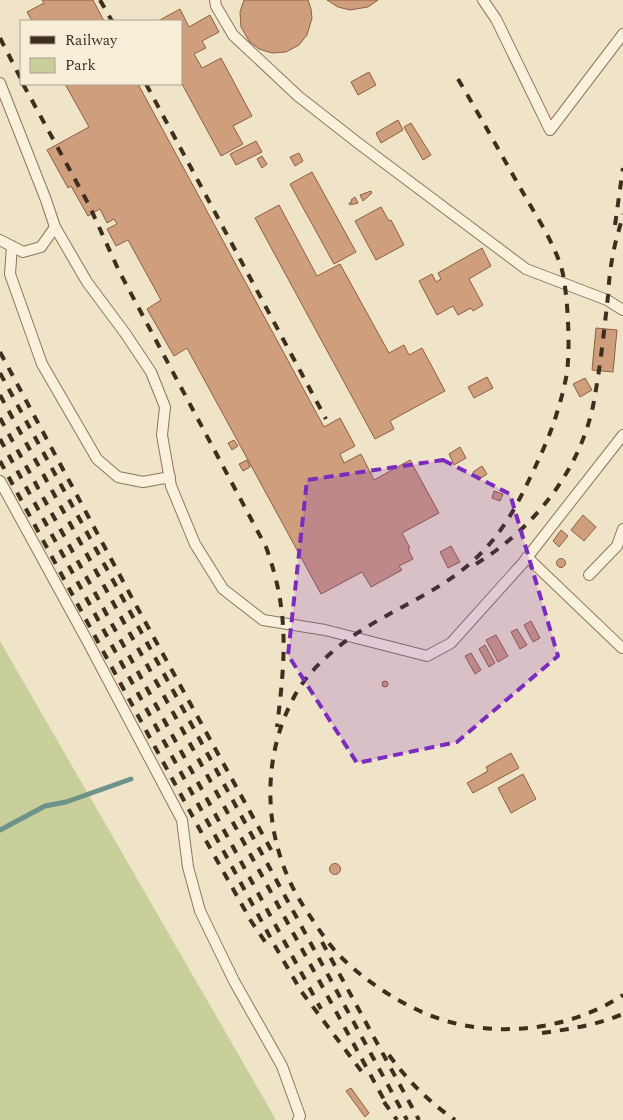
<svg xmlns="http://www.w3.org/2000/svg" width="623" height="1120" font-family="Spectral,serif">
<rect width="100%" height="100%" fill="#f0e4c8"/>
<!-- green -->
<path fill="#c9cf9b" d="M0,641L275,1118V1120H0Z"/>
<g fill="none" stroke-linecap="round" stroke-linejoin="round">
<!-- stream -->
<path stroke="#6f938a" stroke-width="5" d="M0,830L45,806L66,802L131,779"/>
</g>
<!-- building -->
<path fill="#cf9f7d" stroke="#8d5f41" d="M42,0H93L104,21H32L27,12L44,3Z
M244,0H308L311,9L312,18L307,35L299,45L286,52L272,53L259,49L249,41L241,27L240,12Z
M327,0H378L368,7L350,10L338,7Z
M180,9L189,27L210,15L219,32L202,41L206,48L194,54L202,68L221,58L252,116L233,126L243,144L221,156L181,82V21H158Z
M369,72L376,85L358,95L351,82Z
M65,84H138L324,427L340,418L355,446L340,454L344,463L361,454L374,480L410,460L439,513L402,533L410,548L408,549L413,559L399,566L402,570L371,587L362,572L321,594L187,348L174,356L147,309L161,300L128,240L116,246L107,229L117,224L114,219L107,223L100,209L88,216L71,186L68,188L47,150L89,127Z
M398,120L403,130L381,143L376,133Z
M411,123L431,155L423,160L404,127Z
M256,141L262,152L236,165L230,154Z
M299,153L303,161L295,166L290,157Z
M262,156L267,164L262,168L257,159Z
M312,172L356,252L334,264L290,184Z
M371,191L372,193L363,201L360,195Z
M355,197L358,203L350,205L349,203L352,202L351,200Z
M279,205L317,276L340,264L389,353L404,345L409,355L422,348L445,391L390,421L394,429L375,439L255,218Z
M381,207L389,221L391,220L404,245L376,260L355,221Z
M482,248L491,266L469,279L483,305L473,311L471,308L458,315L453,306L437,315L419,281L432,274L436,282L441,279L438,273Z
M596,328L617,330L613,372L592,370Z
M487,377L493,388L474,398L468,387Z
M585,378L592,390L580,397L573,384Z
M234,440L238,446L232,450L228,443Z
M460,447L466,458L454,465L449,454Z
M247,460L250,467L243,471L239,464Z
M482,466L487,474L478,480L473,472Z
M494,491L503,494L500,501L492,498Z
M583,515L596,527L584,541L571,530Z
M561,530L568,536L559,547L553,541Z
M451,546L460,562L448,568L440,552Z
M556.5 563a4.5 4.5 0 1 1 9 0a4.5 4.5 0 1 1-9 0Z
M531,621L540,638L533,642L524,625Z
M517,629L527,645L520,649L511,632Z
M496,635L508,656L498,662L486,640Z
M485,645L495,663L489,667L479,649Z
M471,653L481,670L475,674L465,656Z
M382 684a3 3 0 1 1 6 0a3 3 0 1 1-6 0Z
M511,753L519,768L473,793L467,783L488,771L486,767Z
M523,774L536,799L511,813L498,788Z
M329.5 869a5.5 5.5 0 1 1 11 0a5.5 5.5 0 1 1-11 0Z
M351,1088L369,1113L365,1117L346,1091Z"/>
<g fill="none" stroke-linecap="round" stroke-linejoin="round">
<defs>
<path id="lane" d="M215,0L216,6L233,35L298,96L358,143L526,269L607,300L623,310
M483,0L496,19L550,130L623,34
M0,83L46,200L55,227L41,247L23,252L0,240
M55,227L87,282L125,333L151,372L165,407L162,435L171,486L195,544L223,589L263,620L325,630L427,656L451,643L522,564L623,435
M12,246L10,274L42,364L97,459L118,477L143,482L170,477
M0,481L89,644L182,820L188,867L200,911L234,981L282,1066L300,1116L298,1120
M527,557L622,648
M589,575L617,546L623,529"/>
</defs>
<!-- lane casing -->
<use href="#lane" stroke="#8d765c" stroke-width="12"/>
<!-- lane -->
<use href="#lane" stroke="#faf1dc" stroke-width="10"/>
<!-- rail -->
<path stroke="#3d2e20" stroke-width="4" stroke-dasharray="9 9" stroke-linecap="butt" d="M100,0L112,21
M0,38L21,79
M458,79C480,116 501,154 522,191C536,216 554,242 562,270C568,294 571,354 566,378C558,417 546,445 529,480C517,505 504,529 485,549C448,590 394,607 350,638C329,653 306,674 294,697C258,764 264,848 306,910C316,925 326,941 338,954C367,984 413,1013 454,1023C509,1037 575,1027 623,995
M23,84L89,205L119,271L266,547C290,613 285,660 277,727
M146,84L326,419
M615,225L623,168
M0,352L132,598L275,857
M0,373L407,1120
M0,395L388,1107
M0,418L321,1009
M0,439L275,946L301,991L362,1072
M0,461L200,830L251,921L270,949
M476,564C533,529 579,472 593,406C600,370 604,332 608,296C609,282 610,268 613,255C615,241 620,228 623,214
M322,942L419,1120
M542,1033C570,1029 597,1025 623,1014
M389,1055C408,1081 429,1102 455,1120
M384,1102L397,1120"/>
</g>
<!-- marked area -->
<path fill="#7b2cbf" fill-opacity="0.2" stroke="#7b2cbf" stroke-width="4" stroke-dasharray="10 6" stroke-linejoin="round" d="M443,460L510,494L558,656L457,742L357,763L288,655L307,480Z"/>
<!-- legend -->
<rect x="20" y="20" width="162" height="65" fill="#f7eed8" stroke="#ada18e"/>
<rect x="30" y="36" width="25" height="8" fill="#3d2e20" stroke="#ada18e"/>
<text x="65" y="45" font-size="15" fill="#3d2e20">Railway</text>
<rect x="30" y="58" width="25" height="15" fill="#c9cf9b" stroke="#ada18e"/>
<text x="65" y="70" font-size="15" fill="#3d2e20">Park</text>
</svg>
